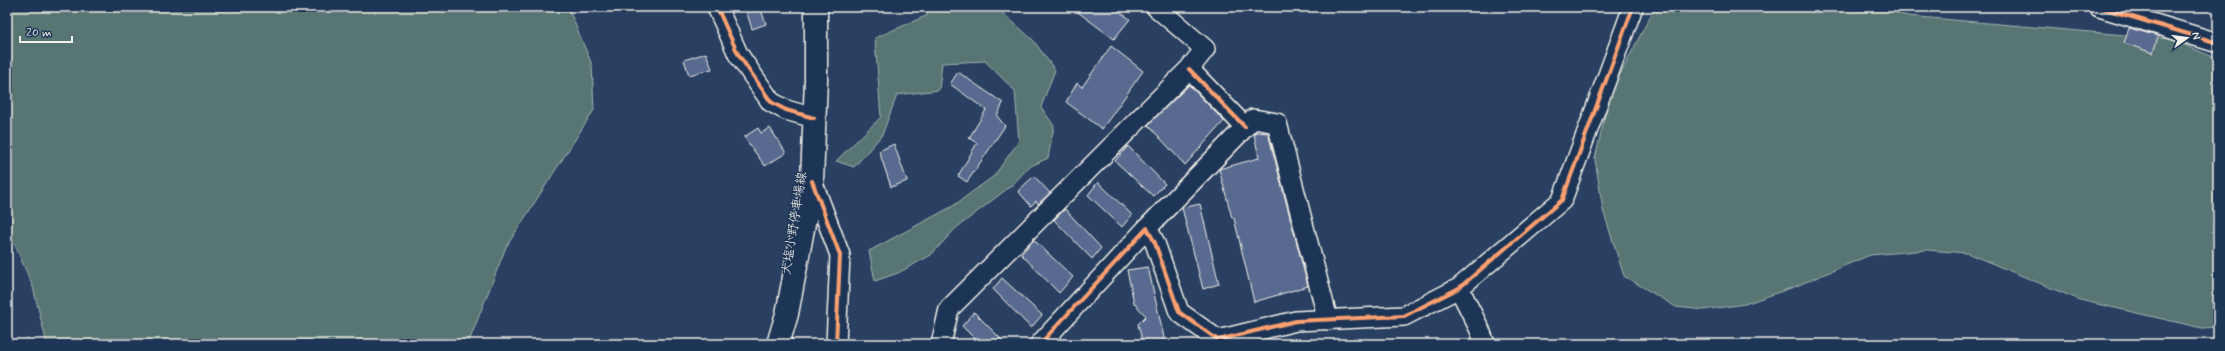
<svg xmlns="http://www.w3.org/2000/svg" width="2225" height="351" font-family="Mynerve,'Klee One',sans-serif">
<rect width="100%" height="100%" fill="#294062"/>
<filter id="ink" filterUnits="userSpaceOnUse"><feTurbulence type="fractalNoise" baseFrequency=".025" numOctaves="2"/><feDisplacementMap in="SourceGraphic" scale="8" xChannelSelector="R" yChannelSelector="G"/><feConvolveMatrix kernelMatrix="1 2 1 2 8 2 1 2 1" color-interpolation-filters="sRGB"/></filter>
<g filter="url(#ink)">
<!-- green -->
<path fill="#567573" stroke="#a5b3ae" d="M7,7H568L592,65L594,110L506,247L468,344H47L33,287L12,238L7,233Z
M923,7H996L1033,40L1055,70L1041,107L1054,126L1048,158L1029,167L1012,185L955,229L931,255L898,273L875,281L869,251L953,206L994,176L1019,141L1015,91L985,61L942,63L939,90L897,95L882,135L854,167L836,161L881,117L875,38L928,15Z
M1655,7H1876L1908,16L2170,39L2218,59V327L2202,328L2080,300L1967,253L1927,250L1870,255L1794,287L1745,304L1703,310L1676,307L1624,276L1603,210L1595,159L1610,94Z"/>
<!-- building -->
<path fill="#586b8f" stroke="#f4f1e8" d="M745,7H760L766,24L752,29Z
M1071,7H1113L1130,19L1114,39Z
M2129,28L2158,36L2153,53L2124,43Z
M1111,46L1143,71L1102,129L1066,102L1077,83L1082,87Z
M706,53L712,69L689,75L684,60Z
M958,72L1003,103L997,116L1005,126L967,182L958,176L977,143L969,138L986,110L950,84Z
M1189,85L1224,121L1185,165L1148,125Z
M758,128L761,133L770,128L786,153L765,166L744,137Z
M1256,132L1268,133L1308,286L1254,302L1234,218H1232L1219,169L1259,158L1254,134Z
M894,144L907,181L891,187L879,151Z
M1128,146L1165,184L1153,196L1115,161Z
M1034,176L1050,193L1038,204L1036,201L1031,206L1018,191Z
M1098,182L1132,215L1122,227L1088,195Z
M1200,204L1219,284L1203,289L1182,208Z
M1065,209L1101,248L1092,259L1054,220Z
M1034,240L1073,277L1059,293L1021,254Z
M1148,267L1163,333L1165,344H1143L1138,324L1146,316L1134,303L1127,270Z
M1002,278L1042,315L1031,328L993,289Z
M974,312L1006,344H980L962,326Z"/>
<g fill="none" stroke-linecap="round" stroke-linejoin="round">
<defs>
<path id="minor" d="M717,7L738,54L771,102L786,110L814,118
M2099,7L2218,43
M1189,69L1245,127
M812,181L840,255L836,344
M1147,228L1253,119L1277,123L1328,320
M1459,288L1480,330L1485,344
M941,344L949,309L1189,69L1205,49L1156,7
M1040,344L1147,228L1155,243L1179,312L1218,340L1296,321L1404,316L1459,288L1562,200L1633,7"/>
<path id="secondary" d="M778,344L787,314L812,181L816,79V7"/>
</defs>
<!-- minor casing -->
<use href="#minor" stroke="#f4f1e8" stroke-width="22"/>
<!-- secondary casing -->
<use href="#secondary" stroke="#f4f1e8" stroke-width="25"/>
<!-- minor -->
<use href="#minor" stroke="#1d3557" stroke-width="19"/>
<!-- secondary -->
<use href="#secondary" stroke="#1d3557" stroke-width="22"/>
<defs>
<path id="cycleway" d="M717,7L738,54L771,102L786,110L814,118
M2099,7L2218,43
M1189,69L1245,127
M812,181L840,255L836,344
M1040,344L1147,228L1155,243L1179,312L1218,340L1296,321L1404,316L1459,288L1562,200L1633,7"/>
</defs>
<!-- cycleway casing -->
<use href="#cycleway" stroke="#1d3557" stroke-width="6"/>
<!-- cycleway -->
<use href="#cycleway" stroke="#fca06f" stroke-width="4"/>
</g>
</g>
<g text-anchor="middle" stroke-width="3" stroke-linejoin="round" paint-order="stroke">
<!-- street labels -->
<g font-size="13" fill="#f4f1e8" stroke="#1d3557">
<text transform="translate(793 223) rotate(-81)" y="5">大塩小野停車場線</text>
</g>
</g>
<!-- margin -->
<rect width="2225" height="351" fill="none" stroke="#1d3557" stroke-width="24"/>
<rect x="12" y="12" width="2201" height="327" fill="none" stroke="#f4f1e8" stroke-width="1.5" filter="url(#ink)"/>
<!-- north arrow -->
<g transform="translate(2187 38) rotate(76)" stroke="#1d3557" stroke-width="3" paint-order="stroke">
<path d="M0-3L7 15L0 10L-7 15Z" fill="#f4f1e8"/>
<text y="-6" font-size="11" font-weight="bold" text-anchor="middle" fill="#f4f1e8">N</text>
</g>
<!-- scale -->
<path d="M20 36v6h52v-6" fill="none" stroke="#f4f1e8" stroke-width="2"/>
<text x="26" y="36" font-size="12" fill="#f4f1e8" stroke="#1d3557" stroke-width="3" paint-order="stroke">20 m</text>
</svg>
